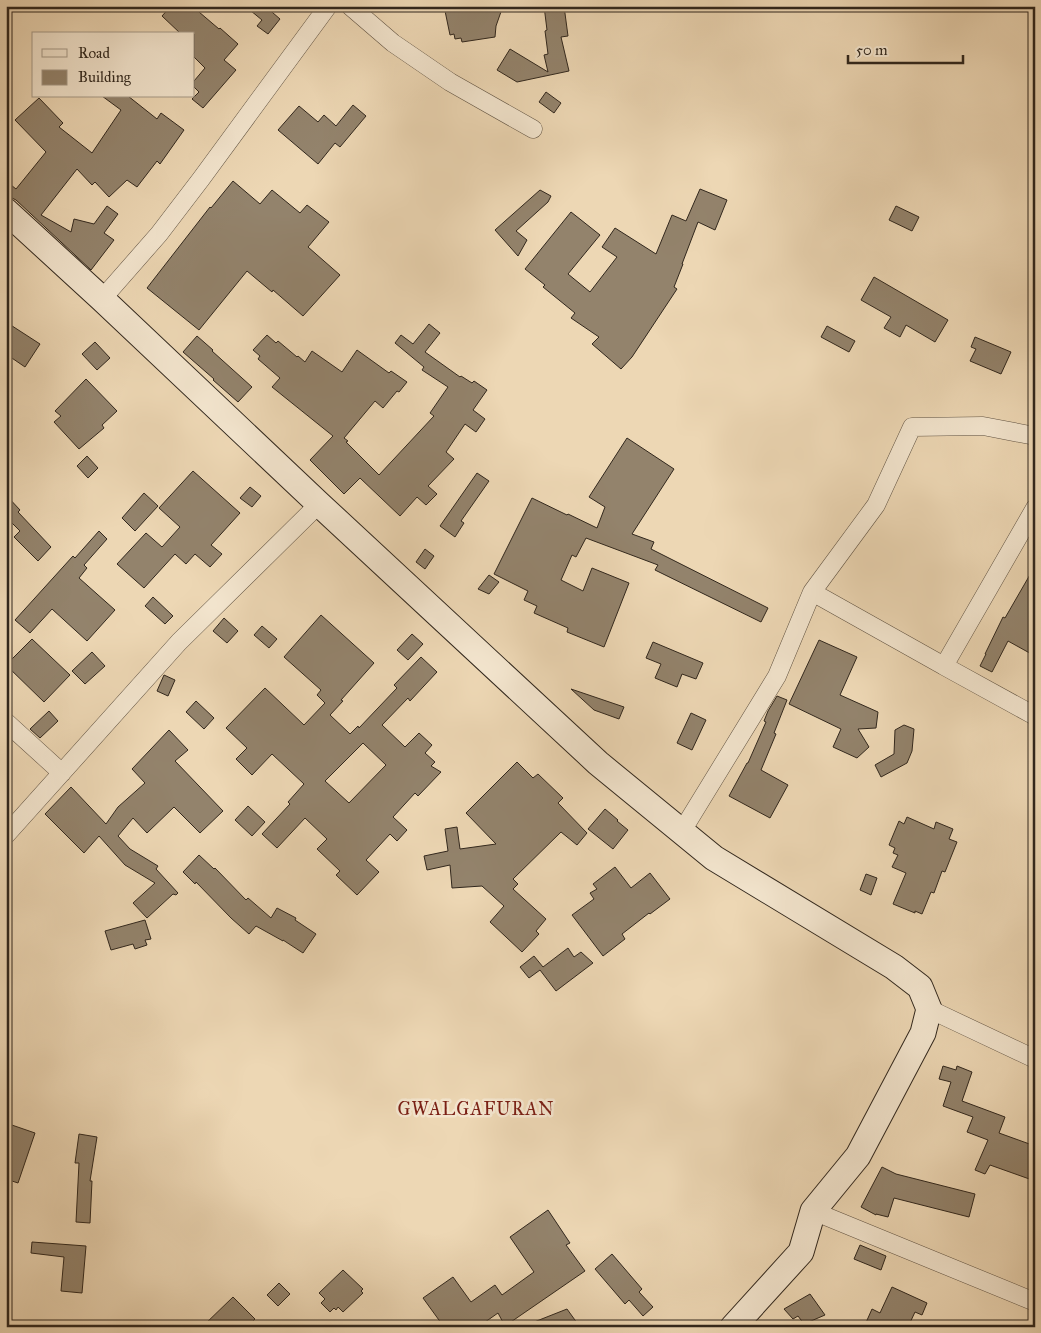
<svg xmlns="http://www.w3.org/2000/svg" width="1041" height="1333" font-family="'IM FELL Great Primer',serif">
<rect width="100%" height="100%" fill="#edd7b4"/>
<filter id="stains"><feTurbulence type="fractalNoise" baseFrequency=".004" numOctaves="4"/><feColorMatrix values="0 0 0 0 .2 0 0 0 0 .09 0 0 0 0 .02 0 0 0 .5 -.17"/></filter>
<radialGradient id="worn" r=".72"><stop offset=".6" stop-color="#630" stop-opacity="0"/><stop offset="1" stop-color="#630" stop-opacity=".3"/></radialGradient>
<!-- building -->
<path fill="#93836c" stroke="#31271d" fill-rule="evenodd" d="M171,6H176L182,12L187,6H192L219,29L220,28L238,44L224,60L236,70L203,108L192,99L199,92L194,87V81L205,68L194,57V34H181L162,16Z
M245,6H265L280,19L268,34L257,26L262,20Z
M444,6H503L496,26L495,37L462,42L461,38L455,39L454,34L450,35Z
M544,6H564L568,36L561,37L569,71L517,82L497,70L510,49L548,72L544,55L548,54L545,31L547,30Z
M546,92L561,103L554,113L539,102Z
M102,96H128L157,119L161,113L184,130L160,164L157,161L137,187L127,180L109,197L95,182L92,185L77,169L41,215L71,232L74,219L94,224L107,206L118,214L104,233L114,240L91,270L16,200L10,197H6V181L16,189L46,152L15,120L39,98L63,123L59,127L92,153L121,110Z
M353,105L366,116L340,147L335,143L318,164L278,130L299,106L318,122L324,115L336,126Z
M233,181L260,204L272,190L300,213L307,205L329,222L308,247L340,275L303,316L273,290L272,292L247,271L199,330L147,288L210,207L211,208Z
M700,189L727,200L715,230L698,222L682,264H683L674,287L677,289L632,357L621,369L592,344L599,337L571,318L575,313L543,287L545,285L525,269L571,212L600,235L568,274L590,292L617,257L602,247L615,228L656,254L672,215L686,221Z
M540,190L551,196L548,202L516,231L527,240L518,256L495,230Z
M896,206L919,217L912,231L889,220Z
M874,277L948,320L935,342L906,325L900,337L884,328L891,317L861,300Z
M6,322L40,344L25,367L6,354Z
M429,324L440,333L425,352L460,377L461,376L472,383L474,381L487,390L473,410L485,419L476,432L465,424L446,452L454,459L428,486L437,494L426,505L417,497L400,516L360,478L344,494L310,460L333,436L272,387L280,378L258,359L260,356L253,350L267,335L276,343L278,341L297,357L298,356L305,362L312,351L342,372L357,350L389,373L391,371L407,382L399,392L397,391L383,408L375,401L344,438L348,441L346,442L379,475L434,416L430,413L448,387L422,370L424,367L395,343L401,335L413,344Z
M827,326L855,341L849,352L821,337Z
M197,336L213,350L212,351L252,387L238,402L213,380L214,379L183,352Z
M975,337L1011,352L1001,374L970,361L976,349L971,347Z
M95,342L110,358L97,370L82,354Z
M86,379L117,411L102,425L104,428L79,449L54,422L61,416L55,411Z
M627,438L674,469L632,534L654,542L651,549L768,608L761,622L655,570L658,565L586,538L576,557L572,555L561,580L583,591L592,568L629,583L604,647L567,632L568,628L534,613L537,606L524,600L528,591L494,574L532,498L567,515L568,514L597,528L605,507L589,497Z
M87,456L98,468L88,478L77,466Z
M193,471L240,513L211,545L222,554L210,567L195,554L186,564L175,554L144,588L117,564L146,533L162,547L180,527L159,508Z
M477,473L489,481L461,521L464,523L455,537L440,526Z
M250,487L261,496L252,507L240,498Z
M144,493L158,506L135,531L122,518Z
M6,495L20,510L18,512L51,547L38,561L14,537L20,531L9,520L6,524Z
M99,531L107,539L84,565L87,568L79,578L115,610L87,641L52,609L30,633L15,620L73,556L75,558Z
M425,549L434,556L425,569L416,562Z
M1035,566V656L1008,641L992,672L980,666L986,654H985L1003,617L1005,618Z
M489,575L499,582L489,594L478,589Z
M153,597L173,616L165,624L145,606Z
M321,615L374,663L341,700L343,701L330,715L350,734L358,726L359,728L397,688L394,685L421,657L437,672L410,701L408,698L382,725L405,747L419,733L432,745L425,753L435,762L431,766L441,772L418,796L415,793L393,817L407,830L397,841L390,834L366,860L379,872L357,895L336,875L340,871L317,849L327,839L305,818L277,848L262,834L290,804L288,802L304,784L272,754L252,775L236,759L247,748L226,728L265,688L304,725L325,703L317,695L321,690L284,657ZM363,743L386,765L349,803L325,781Z
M224,618L238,631L227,643L213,631Z
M262,626L277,639L269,648L254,635Z
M412,634L423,644L408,660L397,650Z
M32,639L70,675L44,702L6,665Z
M819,640L857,657L840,695L878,712L876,728L858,729L869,747L857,758L833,747L841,729L789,704Z
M653,642L703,663L696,679L682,674L677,687L655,678L661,664L646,658Z
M92,652L105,666L85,684L72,671Z
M164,675L175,680L168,696L157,691Z
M571,689L624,707L619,719L594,710Z
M777,696L787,700L774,733L776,734L761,770L788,785L770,818L729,796L747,763H748L766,722L764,721L768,711Z
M196,701L214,718L204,729L186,712Z
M49,711L58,721L40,738L30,729Z
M691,713L706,720L692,750L677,743Z
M904,725L914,729L912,751L907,763L881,777L875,765L894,754L895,730Z
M169,730L188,750L175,761L223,811L200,833L174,807L147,833L133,818L118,836L130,849L158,866L156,869L178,893L176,895L173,894L147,918L133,903L155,883L125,865L99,836L84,853L45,814L71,787L106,824L118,807L145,783L132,769Z
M517,762L533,778L538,774L563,798L558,803L587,833L577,845L561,832L513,879L518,884L513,889L546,919L536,931L539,934L522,952L490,922L504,906L482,886L452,888L450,865L427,870L424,856L448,851L445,829L457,827L460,849L496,844L466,813Z
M248,806L265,822L252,836L235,820Z
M605,809L618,820L617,821L628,830L613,849L588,829Z
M907,817L934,829L936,822L953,829L949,839L957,842L945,872L942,871L934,893L931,892L922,914L915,911V913L893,904L906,873L892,867L898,855L893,853L895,848L889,845L899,821L904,824Z
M199,855L214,869L215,868L246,900L248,898L271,918L277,908L296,918L295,920L316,934L303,953L283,940V941L256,926L249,934L231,918L196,882L195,884L183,872Z
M615,867L631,888L650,873L670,899L650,914L649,913L622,934L625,939L603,956L572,915L594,899L590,893L597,889L593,884Z
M866,874L877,878L871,895L860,890Z
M145,920L151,939L145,940L147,945L135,949L133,944L111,950L105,931Z
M568,948L574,957L581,952L593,963L556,991L540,970L529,978L520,967L534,956L543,967Z
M943,1066L956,1070L957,1066L972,1072L962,1101L1005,1117L999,1133L1035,1146V1181L990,1165L985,1174L975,1170L988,1140L967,1132L973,1117L943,1106L951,1082L939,1079Z
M6,1123L35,1133L18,1183L6,1179Z
M79,1134L97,1137L90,1181H92L90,1223L76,1222L79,1163H75Z
M882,1167L896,1174L975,1194L969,1217L894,1198L888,1217L876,1214V1215L861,1207Z
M548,1210L570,1243L566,1245L585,1271L505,1326L498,1313L478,1327H444L423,1298L453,1277L471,1302L495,1285L502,1295L534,1272L510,1237Z
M32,1242L86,1246L82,1293L61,1291L64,1257L31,1253Z
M860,1245L886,1256L881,1270L854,1259Z
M612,1254L642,1289L639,1292L653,1307L643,1316L629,1300L625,1304L595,1269Z
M343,1270L363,1289L361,1291L363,1293L343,1312L338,1307L336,1310L334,1308L330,1312L321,1303L325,1299L319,1293Z
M279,1283L290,1294L278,1306L267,1295Z
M892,1287L927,1303L922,1315L915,1312L908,1327H864L872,1309L880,1313Z
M810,1294L825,1315L804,1324L798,1316L793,1319L784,1309Z
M233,1297L255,1319L247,1327H202Z
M567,1309L580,1327H525L524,1326Z"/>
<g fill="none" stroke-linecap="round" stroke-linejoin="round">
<defs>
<path id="street" d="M350,6L393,43L450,82L533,129
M102,299L159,234L201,179L328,6
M812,592L876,505L912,427L983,426L1035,436
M944,666L1035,716
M6,722L62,773
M682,831L777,676L812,592L944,666L1035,508
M6,835L179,642L319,504
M929,1009L1035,1059
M813,1211L1035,1302"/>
<path id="secondary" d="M6,211L102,299L319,504L598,763L714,858L894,967L920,987L929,1009L923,1033L858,1156L813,1211L801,1252L733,1327"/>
</defs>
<!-- street casing -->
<use href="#street" stroke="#605343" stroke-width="19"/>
<!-- secondary casing -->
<use href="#secondary" stroke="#31271d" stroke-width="27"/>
<!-- street -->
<use href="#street" stroke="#f3e5ce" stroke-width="18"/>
<!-- secondary -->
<use href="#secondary" stroke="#f3e5ce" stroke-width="25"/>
</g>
<g text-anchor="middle" stroke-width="5" stroke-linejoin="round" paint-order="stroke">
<!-- quarter labels -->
<g font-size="18" letter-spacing="1" fill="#7a1f14" stroke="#f3e5ce">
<text x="476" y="1115">GWALGAFURAN</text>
</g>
</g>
<!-- margin -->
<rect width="1041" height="1333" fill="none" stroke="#edd7b4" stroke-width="25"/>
<rect x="8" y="8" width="1026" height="1318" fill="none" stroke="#31271d" stroke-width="2.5"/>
<rect x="12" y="12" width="1016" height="1308" fill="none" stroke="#31271d"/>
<!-- legend -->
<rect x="32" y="32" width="162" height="65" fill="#f3e5ce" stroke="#a59987"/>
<rect x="42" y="49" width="25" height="8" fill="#f3e5ce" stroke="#a59987"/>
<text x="78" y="58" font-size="15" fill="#31271d">Road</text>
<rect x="42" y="70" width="25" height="15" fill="#93836c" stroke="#a59987"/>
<text x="78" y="82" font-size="15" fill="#31271d">Building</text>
<!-- scale -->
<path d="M848 55v8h115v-8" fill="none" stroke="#31271d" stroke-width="2.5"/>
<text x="856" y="55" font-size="15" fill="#31271d" stroke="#f3e5ce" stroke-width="4" paint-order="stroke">50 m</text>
<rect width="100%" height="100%" filter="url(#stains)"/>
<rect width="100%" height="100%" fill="url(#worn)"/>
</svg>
